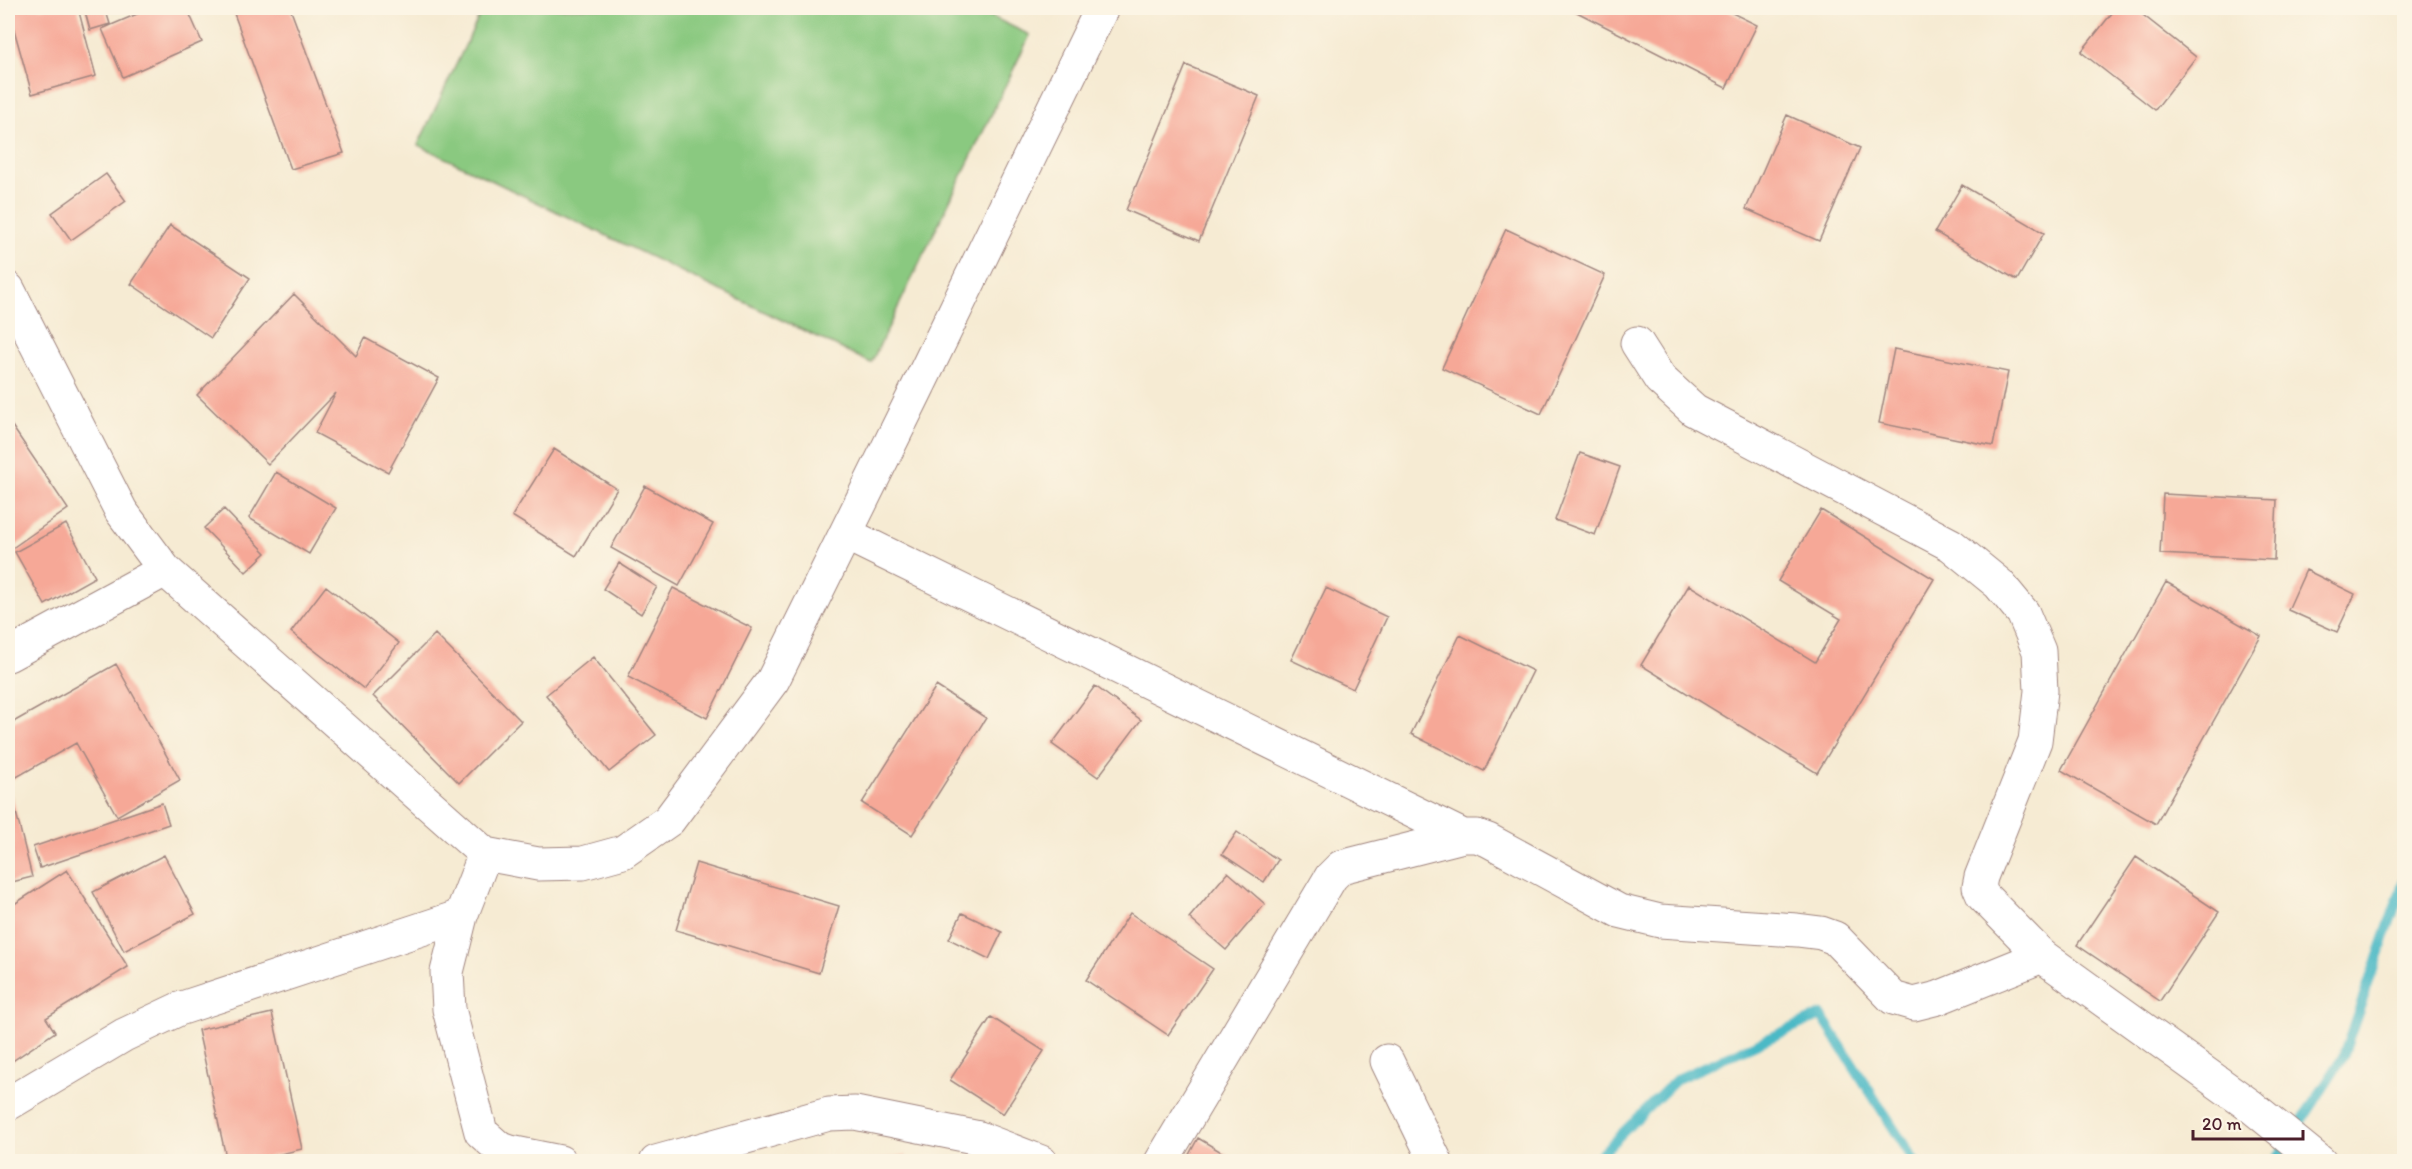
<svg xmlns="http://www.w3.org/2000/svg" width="2412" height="1169" font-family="Itim,sans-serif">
<rect width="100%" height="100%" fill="#fcf5e5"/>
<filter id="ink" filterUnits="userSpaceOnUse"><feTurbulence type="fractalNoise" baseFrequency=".0167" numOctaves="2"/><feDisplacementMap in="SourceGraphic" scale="12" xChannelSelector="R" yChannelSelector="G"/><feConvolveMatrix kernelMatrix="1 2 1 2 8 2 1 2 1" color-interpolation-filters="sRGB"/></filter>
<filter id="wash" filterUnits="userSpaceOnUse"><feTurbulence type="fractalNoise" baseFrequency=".008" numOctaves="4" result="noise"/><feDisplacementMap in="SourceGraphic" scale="24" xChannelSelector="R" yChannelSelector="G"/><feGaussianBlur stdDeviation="1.35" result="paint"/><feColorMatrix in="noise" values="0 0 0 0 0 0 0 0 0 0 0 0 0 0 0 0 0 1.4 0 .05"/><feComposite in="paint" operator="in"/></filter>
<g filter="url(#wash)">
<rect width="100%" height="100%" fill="#f6ebd3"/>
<!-- garden -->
<path fill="#8ac980" stroke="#6a7456" stroke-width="1.5" d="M483,8H974L1030,35L871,363L418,145Z"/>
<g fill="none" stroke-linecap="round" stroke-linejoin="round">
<!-- stream -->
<path stroke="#4cb9c6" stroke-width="10" d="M1593,1162L1677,1079L1821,1015L1915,1162
M2275,1162L2342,1059L2404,881"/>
</g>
<g id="blocks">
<!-- building -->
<path fill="#f6a897" d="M8,8H78L96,76L32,94Z
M84,8H105L110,24L90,30Z
M151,8H187L202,42L123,77L102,29Z
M232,8H290L344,153L291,169Z
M1569,8H1722L1757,25L1726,88Z
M2116,8H2134L2196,57L2155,110L2081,52Z
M1186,65L1259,96L1199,241L1126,210Z
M1787,115L1860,148L1819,241L1746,209Z
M106,174L126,201L71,240L52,213Z
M1962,185L2044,233L2017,280L1935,232Z
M170,225L250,278L211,338L131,284Z
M1506,229L1605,275L1541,414L1442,368Z
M294,294L356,356L365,338L439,378L388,472L315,433L336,393L268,464L197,395Z
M1894,349L2008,372L1993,446L1879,423Z
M8,420L68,509L11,549L8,543Z
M554,449L617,489L576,556L512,516Z
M1580,453L1620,467L1595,535L1555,520Z
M276,472L336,508L309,554L249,518Z
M645,486L713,524L679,586L611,548Z
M2163,494L2277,500L2274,560L2160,554Z
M224,509L266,553L246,572L204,528Z
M1821,510L1934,579L1817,773L1641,665L1689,585L1815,662L1841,619L1778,581Z
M66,524L95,577L45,605L15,552Z
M619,563L657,587L641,614L603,589Z
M2306,570L2355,594L2337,632L2288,610Z
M2166,582L2261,636L2156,824L2061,770Z
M326,586L399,643L364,689L291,632Z
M673,588L752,628L707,718L628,677Z
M1326,588L1387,617L1353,689L1291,660Z
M435,634L521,721L459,783L373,696Z
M1460,635L1533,671L1484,771L1411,734Z
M593,657L656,735L609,772L546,695Z
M116,664L180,780L117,816L76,743L8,782V725Z
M936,686L986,718L912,835L862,803Z
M1095,686L1141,720L1098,777L1052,744Z
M12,796L32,877L8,883V797Z
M162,803L169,824L40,868L33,847Z
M1237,832L1278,860L1264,882L1222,854Z
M164,855L195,914L124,951L93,892Z
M2136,857L2219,912L2160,1001L2077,945Z
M696,863L839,906L819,973L676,930Z
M67,870L128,967L46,1018L55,1032L8,1064V908Z
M1228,872L1265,904L1226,950L1189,918Z
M962,913L1002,932L989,959L949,939Z
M1130,913L1213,969L1168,1035L1086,980Z
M272,1013L302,1149L247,1162H227L198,1030Z
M991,1017L1044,1051L1003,1114L950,1080Z
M1198,1138L1238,1162H1185Z
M905,1155L906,1162H879L878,1160Z"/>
</g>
</g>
<g filter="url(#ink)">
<use href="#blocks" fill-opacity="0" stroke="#a0857f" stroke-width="1.5"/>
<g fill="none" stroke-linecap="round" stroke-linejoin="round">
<defs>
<path id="street" d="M8,289L121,511L165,570L485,854L538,864L583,863L623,852L669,820L773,680L915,393L1102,8
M1637,343L1660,379L1694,410L1951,545L1999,584L2023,613L2039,651L2041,691L2035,741L1981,877L1979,887L1983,896L2042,956L2252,1107L2320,1162
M846,534L1463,836
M8,655L165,570
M485,854L461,916L447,972L449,1009L481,1132L499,1148L510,1152L560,1162
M1387,1061L1436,1162
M8,1104L124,1035L179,1009L461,916
M656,1162L829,1114L855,1113L979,1138L1041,1162
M1161,1162L1331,877L1341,867L1463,836H1477L1488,840L1619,911L1660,921L1797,930L1821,933L1835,938L1893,998L1914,1004L1938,998L2042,956"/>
</defs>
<!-- street casing -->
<use href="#street" stroke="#a0857f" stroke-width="35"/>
<!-- street -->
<use href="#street" stroke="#fff" stroke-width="33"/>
</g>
</g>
<!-- margin -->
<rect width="2412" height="1169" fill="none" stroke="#fcf5e5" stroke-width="30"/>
<!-- scale -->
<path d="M2193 1130v9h110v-9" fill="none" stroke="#4a1f2b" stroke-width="3"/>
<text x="2202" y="1130" font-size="18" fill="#4a1f2b" stroke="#fcf5e5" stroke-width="4.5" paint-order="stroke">20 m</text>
</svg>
